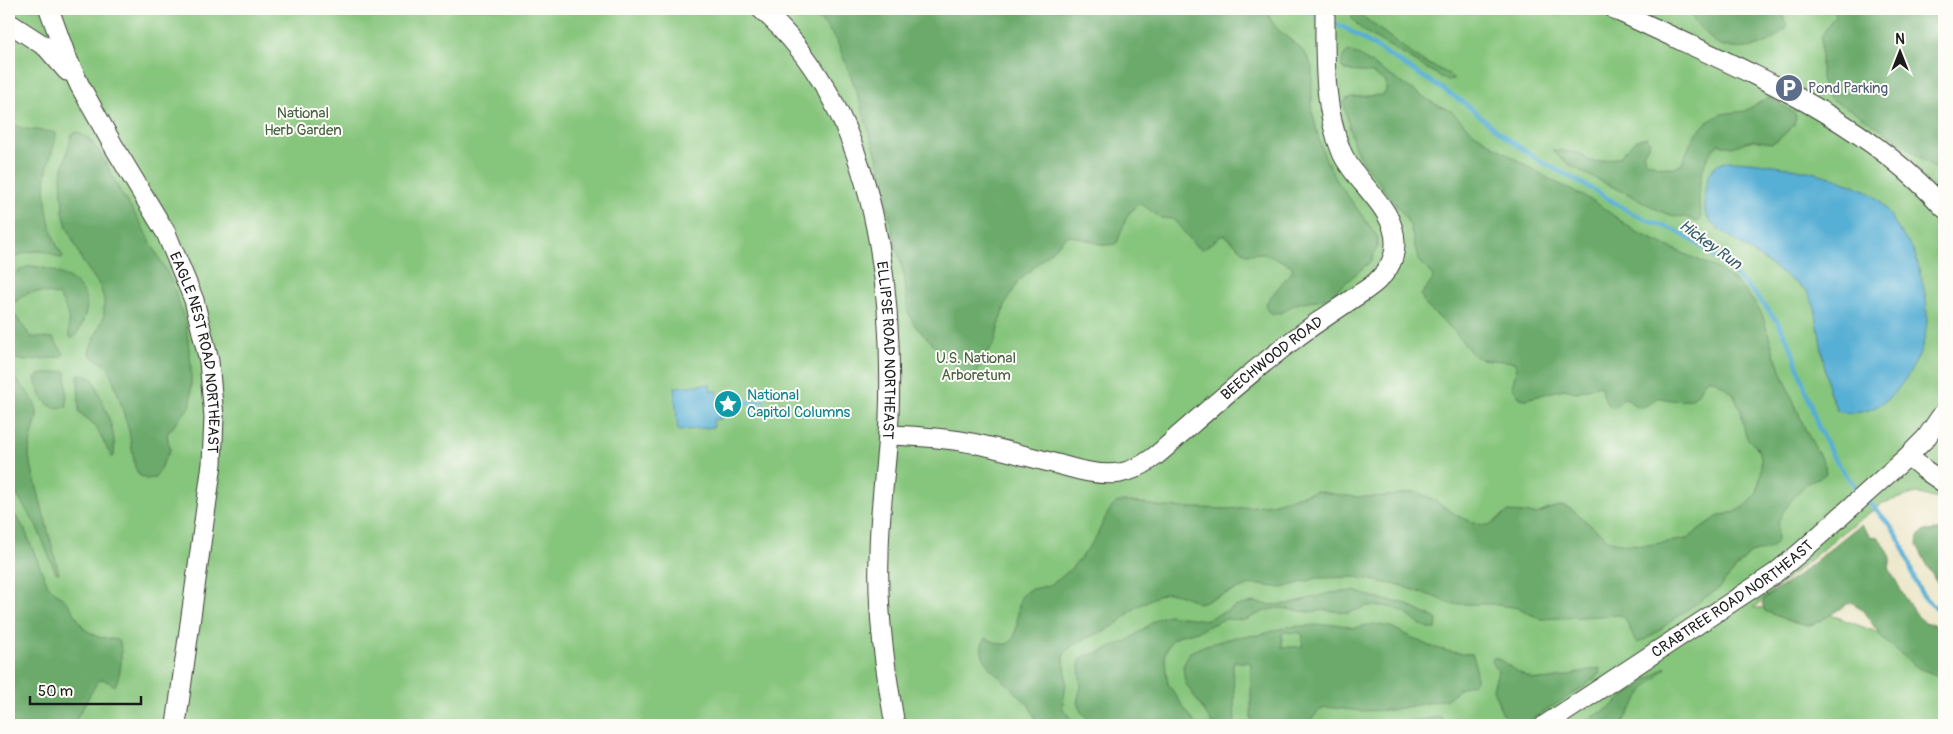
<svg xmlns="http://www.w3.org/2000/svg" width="1953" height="734" font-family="Pangolin,sans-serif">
<rect width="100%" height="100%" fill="#fdfcf7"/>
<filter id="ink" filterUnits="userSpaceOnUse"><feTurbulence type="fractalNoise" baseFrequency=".02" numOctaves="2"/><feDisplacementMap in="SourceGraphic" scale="10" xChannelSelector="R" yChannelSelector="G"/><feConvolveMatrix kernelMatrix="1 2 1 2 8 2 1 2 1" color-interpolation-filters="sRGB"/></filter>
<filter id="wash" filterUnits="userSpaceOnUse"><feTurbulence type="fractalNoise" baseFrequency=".0096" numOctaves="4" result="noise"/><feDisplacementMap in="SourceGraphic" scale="20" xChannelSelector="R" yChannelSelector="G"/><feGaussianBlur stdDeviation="1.12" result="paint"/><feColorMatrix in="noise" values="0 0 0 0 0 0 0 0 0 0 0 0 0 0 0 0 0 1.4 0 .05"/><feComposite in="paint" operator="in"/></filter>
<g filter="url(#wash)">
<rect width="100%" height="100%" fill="#ede8cc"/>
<!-- green -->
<path fill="#86c57c" stroke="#51704c" d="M9,9H1944V501L1916,493L1883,503L1844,531L1753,608L1810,607L1887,636L1944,663V725H9Z"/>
<!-- forest -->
<path fill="#6caa6c" stroke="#446344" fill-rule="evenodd" d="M810,9H1266C1269,15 1271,21 1275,26C1288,41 1306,47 1312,67V111L1320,143L1327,162L1337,181L1377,236V248L1371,261L1330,296C1320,301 1307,300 1296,304C1288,307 1276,320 1268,311C1265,307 1266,303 1268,300L1293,270L1291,265L1263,253L1246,254L1225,235C1215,237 1211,246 1201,249L1195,245L1173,219L1161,218L1143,205L1138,204L1127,216L1117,243C1102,250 1083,235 1067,236L1018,282L1006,303L999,325L995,342L980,364L974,378L968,379L916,327L908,312L904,274L895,243L879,163L855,87L837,41L826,26Z
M1687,9H1780L1787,26C1773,47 1735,56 1713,41C1710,39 1709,35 1706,33C1697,26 1693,18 1687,9Z
M1835,9H1944V176L1896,139L1855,112L1834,101L1825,93L1821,78V37L1835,15Z
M1357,12L1420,60L1449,74L1454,79L1448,81L1362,30L1351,17Z
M1348,51L1355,53L1433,103L1451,111L1473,132L1499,149L1551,180L1595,202L1636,232L1716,268L1735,281L1748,294L1762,314L1775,356L1806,431L1825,466L1826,473C1822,478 1815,478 1809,482C1799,490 1790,502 1783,512C1782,515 1779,520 1778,523C1776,531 1780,538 1774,545C1766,553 1756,549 1749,554L1718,589L1685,611L1647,639L1638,643C1629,636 1631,621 1620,615L1540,619L1519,608L1491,604H1450L1435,597L1402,586L1356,577L1318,578L1282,588L1254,584L1199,603C1190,599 1177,591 1166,593C1153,597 1139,605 1129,613C1124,617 1120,623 1114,626C1098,636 1071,639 1063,657C1068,676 1066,689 1062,707L1075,725H1039L1029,705L989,667C983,658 978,646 986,638C991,640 996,643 1001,644C1023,648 1014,607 1022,596C1029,585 1043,590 1053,583C1060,579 1068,572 1073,566C1082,557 1091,545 1097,535C1103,523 1107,511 1117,502H1132L1165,507L1229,509L1271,504L1316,491L1346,496L1363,497L1389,496L1414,492L1429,497L1460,517L1482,525H1489L1508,512L1536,514L1557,506H1564L1571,509L1610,541L1625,544L1647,545L1687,539L1717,517L1739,510L1752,500L1757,492L1761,474V457L1759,450L1748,439L1745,433L1741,411L1733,393L1713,379H1707C1702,383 1701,390 1696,395C1688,404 1667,400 1658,397C1647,407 1638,412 1628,399L1624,398L1615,407L1610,406L1606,402L1600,385L1577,392L1564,389L1526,399L1520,398L1512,387L1517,367L1515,362L1480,359L1473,355L1454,331L1425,305L1421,295L1432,281L1433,276L1418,259L1410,226L1404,215L1360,158L1353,142L1345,109L1344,104L1346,99L1352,97L1383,95L1386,91V82L1372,73L1348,71L1342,68C1341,62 1342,56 1348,51Z
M1769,97L1793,112L1796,116L1794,125L1778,140L1771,143L1753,140L1732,147L1719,144C1703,156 1698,183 1699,202C1699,209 1702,215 1700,221L1697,222C1686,216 1687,218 1675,216C1662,214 1648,204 1636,198C1613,186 1568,169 1552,150L1579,153L1589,161L1596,162L1619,157L1636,140L1647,137L1650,143L1643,154L1646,161L1658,166L1675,168L1682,164L1693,137L1706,123L1721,114L1745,111Z
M9,122C26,133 38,128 56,133C56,146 49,157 47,170C42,193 49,237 63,256L62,258C56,258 53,254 47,252C34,249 19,253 9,262Z
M77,132L88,138L100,152L121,193L137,217L171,280L186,324L191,365V405L167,434L170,450L155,478L146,479L139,475L135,467L129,431L118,394L109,369L101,362L91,356L89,351L104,317V299L100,286L83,262L67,227L63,212L61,176L72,134Z
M29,266C55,267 98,285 84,318C81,326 80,332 73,338L70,337C68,332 69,329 69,324C69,313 64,305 59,296C45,292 26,288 17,301L9,302C9,279 7,276 29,266Z
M9,314H14L31,337L53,338L64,354L60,357L25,361L9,357Z
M64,371L66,372L67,407C62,407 56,409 51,406C43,403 36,386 35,378L39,375Z
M9,374C19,382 38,400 37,415C35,430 29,439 29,457L59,573H56L36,525L9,483Z
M81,374L92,378L95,383C104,407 117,430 114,456L112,458L95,425L79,412L78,375Z
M9,506L24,528L48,586L68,603L84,629L98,637L118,640L120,642C122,659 122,670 115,686L103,679L97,682L73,725H9Z
M1861,524L1870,536L1878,537C1886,547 1893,555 1889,568C1898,583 1910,613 1925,622C1931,625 1938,626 1944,628V678L1918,668L1883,639L1861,608L1851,602C1841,607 1819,624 1810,625C1796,626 1778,616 1765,611L1762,603L1765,598L1793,579Z
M1937,530H1944V588L1935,580L1917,545L1918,536L1925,531Z
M1353,591L1383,600L1404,603L1425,614L1433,617L1437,620L1436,629H1430L1419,624L1405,613L1394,608L1382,606H1368L1348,613L1326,610L1309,612L1280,608L1267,610L1245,620L1224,619L1198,631L1181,635L1173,639L1169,644L1165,653L1166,671L1168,684L1196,725H1101L1091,721L1081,712L1077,702L1081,687L1079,665L1081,659L1087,655L1098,653L1127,641L1157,619L1168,615L1206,620L1237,606L1253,602L1270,605L1288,604L1330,593Z
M1336,624L1354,628L1374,624L1391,627L1429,646L1451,652L1472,654L1475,661L1476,680L1473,683L1459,689L1447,699L1391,710L1360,711L1326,707L1320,710L1306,725H1251V665L1249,662H1234L1233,666L1235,725H1213L1185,682L1183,666L1190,652L1206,645L1236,637L1259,635L1287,627ZM1285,632L1301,633L1303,636L1302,647H1282V633Z
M1493,658H1497C1508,665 1521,675 1534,679C1553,683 1581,670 1600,668L1599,674L1584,687L1522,725H1507L1493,689L1498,671L1491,660Z
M1665,667L1666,668L1644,690L1621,725H1579L1609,708Z
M1441,717L1445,725H1337L1388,724Z"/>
<!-- water -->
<path fill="#57afd4" stroke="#3a6678" d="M1728,161C1764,161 1855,175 1880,201C1887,209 1893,221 1899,230C1904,237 1910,244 1914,252C1917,259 1919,269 1921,277C1934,322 1926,354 1897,390C1881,408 1860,417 1837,411L1828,388L1815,308L1807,291L1711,223L1705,212V192L1708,176L1715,166Z
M710,384L711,391H718L721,419L713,420L714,427L678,431L674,387Z"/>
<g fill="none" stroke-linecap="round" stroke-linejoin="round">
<!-- stream -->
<path stroke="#57afd4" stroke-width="4.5" d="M1303,9L1320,17
M1329,21L1347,29L1463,102L1508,139L1537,159L1596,191L1635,215L1674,230L1697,243L1727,267L1756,295L1777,321L1791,347L1818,426L1833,457L1859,492
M720,405L764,401
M1866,499C1877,511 1889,522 1897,535C1915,564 1909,596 1944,612"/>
</g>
</g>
<g filter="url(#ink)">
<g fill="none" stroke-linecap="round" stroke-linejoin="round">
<defs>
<g id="minor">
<path id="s1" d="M49,9L66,56L80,86L113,145L166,233L194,300L209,361L214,417L212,464L176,725"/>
<path id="s2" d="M761,9C873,106 894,277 889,417C887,464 879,510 879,556C877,613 885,669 895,725"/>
<path d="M1614,9C1728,65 1857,110 1944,208"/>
<path d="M9,23L46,47L67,71"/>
<path id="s3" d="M888,435C918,436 948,438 977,444C1005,450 1033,458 1061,465C1079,470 1100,476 1120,473C1143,469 1161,452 1177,437C1216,403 1254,369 1296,338C1314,324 1333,312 1352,299C1362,292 1372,287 1380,278C1389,269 1395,258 1395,244C1396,208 1356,184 1342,153C1323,108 1325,56 1325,9"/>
<path d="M1908,456L1925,470L1944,483"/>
<path id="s4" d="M1545,725L1774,574L1802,551L1908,456L1926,438L1944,412"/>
</g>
</defs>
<!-- minor casing -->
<use href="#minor" stroke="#3b3b36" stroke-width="21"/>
<!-- minor -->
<use href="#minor" stroke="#fff" stroke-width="19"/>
</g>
</g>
<!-- icons -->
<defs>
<symbol id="parking-disc" viewBox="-11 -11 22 22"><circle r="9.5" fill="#5c6f8a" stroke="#fdfcf7"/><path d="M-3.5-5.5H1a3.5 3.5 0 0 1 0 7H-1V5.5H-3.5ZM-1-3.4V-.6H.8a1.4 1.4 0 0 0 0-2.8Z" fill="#fff"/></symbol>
<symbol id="sight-disc" viewBox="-11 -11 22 22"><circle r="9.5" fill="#0f9aa8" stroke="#fdfcf7"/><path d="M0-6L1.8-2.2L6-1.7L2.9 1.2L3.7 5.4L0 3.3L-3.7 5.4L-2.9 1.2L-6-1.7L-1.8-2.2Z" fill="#fff"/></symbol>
</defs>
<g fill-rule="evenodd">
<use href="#parking-disc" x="1773" y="72" width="32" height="32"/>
<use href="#sight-disc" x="712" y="388" width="32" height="32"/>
</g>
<g text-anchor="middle" stroke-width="4" stroke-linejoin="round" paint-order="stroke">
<!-- service labels -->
<g font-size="15" fill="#4e5e75" stroke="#fdfcf7" text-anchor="start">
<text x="1808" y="93">Pond Parking</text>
</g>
<!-- park labels -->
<g font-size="15" fill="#466042" stroke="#fdfcf7">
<text x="303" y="118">National<tspan x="303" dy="17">Herb Garden</tspan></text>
<text x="976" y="363">U.S. National<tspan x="976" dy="17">Arboretum</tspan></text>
</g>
<!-- street labels -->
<g font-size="15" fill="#1c1c1c" stroke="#fdfcf7">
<text dy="5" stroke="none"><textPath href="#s2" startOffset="375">ELLIPSE ROAD NORTHEAST</textPath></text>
<text dy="5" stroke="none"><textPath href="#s1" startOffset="378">EAGLE NEST ROAD NORTHEAST</textPath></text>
<text dy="5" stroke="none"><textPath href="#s3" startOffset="428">BEECHWOOD ROAD</textPath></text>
<text dy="5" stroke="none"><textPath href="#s4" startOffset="226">CRABTREE ROAD NORTHEAST</textPath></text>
</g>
<!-- culture labels -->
<g font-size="15" fill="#0d838f" stroke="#fdfcf7" text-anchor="start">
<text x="747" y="400">National<tspan x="747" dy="17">Capitol Columns</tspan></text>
</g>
<!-- water labels -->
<g font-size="16" font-style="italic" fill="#375e6f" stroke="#fdfcf7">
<text transform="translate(1711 244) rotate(36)" y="6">Hickey Run</text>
</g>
</g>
<!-- margin -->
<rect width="1953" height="734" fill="none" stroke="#fdfcf7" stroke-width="30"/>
<!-- north arrow -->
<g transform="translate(1900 52)" stroke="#fdfcf7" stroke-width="4" paint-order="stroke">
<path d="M0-4L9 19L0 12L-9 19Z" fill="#1c1c1c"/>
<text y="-8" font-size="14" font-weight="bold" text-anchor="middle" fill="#1c1c1c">N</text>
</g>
<!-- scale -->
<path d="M30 696v8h111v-8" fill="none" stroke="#1c1c1c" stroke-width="2.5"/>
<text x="38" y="696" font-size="15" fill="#1c1c1c" stroke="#fdfcf7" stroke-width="4" paint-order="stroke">50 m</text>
</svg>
